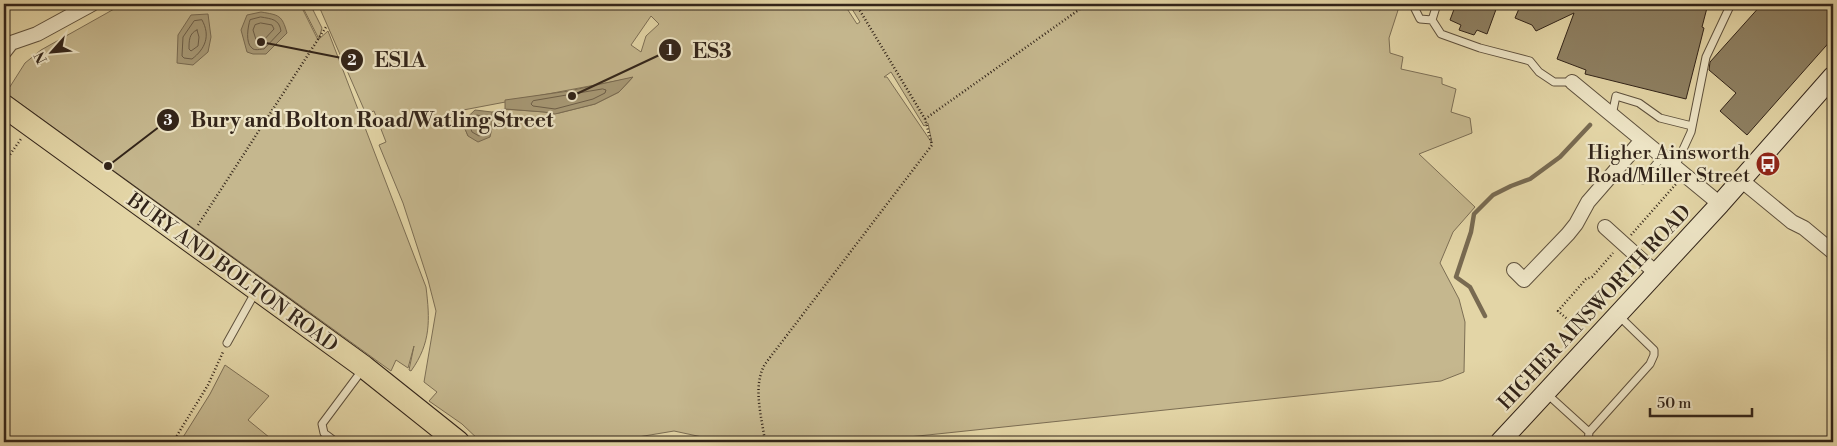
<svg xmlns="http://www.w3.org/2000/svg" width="1837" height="446" font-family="'Libre Bodoni',serif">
<rect width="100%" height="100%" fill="#e3d5a6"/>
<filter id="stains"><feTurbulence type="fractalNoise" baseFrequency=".004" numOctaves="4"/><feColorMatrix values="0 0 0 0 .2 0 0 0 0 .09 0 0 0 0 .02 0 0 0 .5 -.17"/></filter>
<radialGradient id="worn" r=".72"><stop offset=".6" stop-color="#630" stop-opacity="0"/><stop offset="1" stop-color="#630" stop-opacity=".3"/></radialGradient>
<!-- green -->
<path fill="#c5b78e" stroke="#7c6e54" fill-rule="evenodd" d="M123,4H300L318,40L319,39L301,4H310L322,28L319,39L328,31L426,287C430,320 431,343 411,371L409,370L414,346L408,368L396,360L391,371L6,93L25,63L41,50Z
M318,4H844L857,24L860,22L849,4H1116L1114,6L1117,4H1400L1389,38L1390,53L1403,57L1401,69L1442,78V84L1456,89L1451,112L1470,118L1472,133L1419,154L1475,207L1453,232L1440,263L1459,299L1465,322L1464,372L1441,381L861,442H710L702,437L674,431L608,442H481L462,424L429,401L437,392L424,382L436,311L428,280L403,203L379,145L386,142L374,111L366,114ZM651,16L659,24L646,36L641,52L631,45ZM891,72L924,126L928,123L932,143L887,77H884ZM632,78L619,92L595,104L559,113L505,109L492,112L468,136L458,111Z
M225,365L269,396L248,420L275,442H180L210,394Z"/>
<!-- water -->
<path fill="#a79976" stroke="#786a51" d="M261,12C279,15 282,15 287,33L266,54H253L247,52L241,30L247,15Z
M208,14L211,37L208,52L193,65L177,63L178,35L191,15Z
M633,77L619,92L595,104L555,114L544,112L505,109V100L569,91Z
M475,110L492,112V128L490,137L478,142L468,136L462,122Z"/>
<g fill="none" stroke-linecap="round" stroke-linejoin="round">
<!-- shore -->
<path stroke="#6c5e48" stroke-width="1" d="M261,17C272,19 279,19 281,31L264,49C261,49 254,51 252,48C245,43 248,26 250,20Z
M202,20C211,36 205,49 192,59L184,58L182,56L183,37L194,21Z
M261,23L272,25L274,29L262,42L257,43L253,30L255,25Z
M197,30L199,37L198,46L191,51L189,49C189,41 189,33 197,30Z
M603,89L606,90L605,93L593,99L555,109L533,106L531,104L533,101Z
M477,115L485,117L487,119L485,133L479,136L472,132L469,124Z"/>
<!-- stream -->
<path stroke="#786a51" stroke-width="4.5" d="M1485,316L1470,287L1456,277L1471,232L1474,214L1493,195L1511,186L1530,179L1560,157L1590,125"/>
</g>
<!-- building -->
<path fill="#8e8062" stroke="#322419" d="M1456,4H1498L1487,34L1477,30L1474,35L1459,30L1461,25L1450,20Z
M1521,4H1708L1702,27L1704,28L1686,99L1585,74L1586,70L1557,59L1574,13L1536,31L1532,25L1515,18Z
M1762,4H1833V38L1747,135L1720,111L1736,93L1709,70L1710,62Z"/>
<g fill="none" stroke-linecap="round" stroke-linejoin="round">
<defs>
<path id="service" d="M1417,4L1415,9L1420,19L1432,20
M1437,4L1432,20L1441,34L1480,48L1530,61L1539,72L1554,82H1572
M1612,115L1616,96L1639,103L1660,118L1692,126
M1675,167L1691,132L1706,57L1731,4
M1643,180L1662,157
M227,343L256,291
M1546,393L1589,432
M336,442L324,433L322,424L363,369
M1588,442L1589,432L1650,364L1654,355V350L1618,315"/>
<path id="minor" d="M4,52L11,43L37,34L92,4
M1572,82L1720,204
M1741,180L1792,222L1804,228L1833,252
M1605,227L1656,273
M1514,270L1524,280L1568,234L1576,224L1588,202L1642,140"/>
<path id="secondary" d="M1500,442L1720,204L1833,76"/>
<path id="trunk" d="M4,106L364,367L458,442"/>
</defs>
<!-- service casing -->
<use href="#service" stroke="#5e503c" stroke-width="9"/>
<!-- minor casing -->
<use href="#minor" stroke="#5e503c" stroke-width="16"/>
<!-- secondary casing -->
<use href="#secondary" stroke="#322419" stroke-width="21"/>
<!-- trunk casing -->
<use href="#trunk" stroke="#322419" stroke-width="24"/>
<!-- path -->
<path stroke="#322419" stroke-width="2.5" stroke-dasharray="1 2.5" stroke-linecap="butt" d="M925,119L1087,4
M4,163L21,139
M198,225L326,27
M1631,235L1676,184
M1582,332L1558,311L1586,279L1592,277L1613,253
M173,442L208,385L223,352
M765,442C762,417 752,387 765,364L932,145L925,119L856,4"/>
<!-- service -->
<use href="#service" stroke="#ede4c5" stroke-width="7"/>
<!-- minor -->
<use href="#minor" stroke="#ede4c5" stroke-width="14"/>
<!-- secondary -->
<use href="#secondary" stroke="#ede4c5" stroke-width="19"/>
<!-- trunk -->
<use href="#trunk" stroke="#e3d5a6" stroke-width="22"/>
</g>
<!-- icons -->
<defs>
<symbol id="bus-disc" viewBox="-11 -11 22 22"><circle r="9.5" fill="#8f2418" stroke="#ede4c5"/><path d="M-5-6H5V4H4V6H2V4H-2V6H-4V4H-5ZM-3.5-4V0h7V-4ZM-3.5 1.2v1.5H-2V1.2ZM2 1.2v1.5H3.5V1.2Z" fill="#fff"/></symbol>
</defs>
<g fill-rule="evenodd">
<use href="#bus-disc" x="1754" y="150" width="28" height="28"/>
</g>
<g text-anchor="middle" stroke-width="4.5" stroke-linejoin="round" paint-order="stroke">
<!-- poi labels -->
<g font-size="20" fill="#322419" stroke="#ede4c5" text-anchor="end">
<text x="1750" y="159">Higher Ainsworth<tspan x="1750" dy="23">Road/Miller Street</tspan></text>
</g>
<!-- street labels -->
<g font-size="20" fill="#322419" stroke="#ede4c5">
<text transform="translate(233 272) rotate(36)" y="7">BURY AND BOLTON ROAD</text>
<text transform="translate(1594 307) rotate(-47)" y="7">HIGHER AINSWORTH ROAD</text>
</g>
</g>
<!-- callouts -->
<path fill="none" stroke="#322419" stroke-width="2" d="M572 96L670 50M261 42L352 60M108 166L168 120"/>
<g fill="#322419" stroke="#ede4c5" stroke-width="2">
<circle cx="572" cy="96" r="5"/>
<circle cx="261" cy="42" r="5"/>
<circle cx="108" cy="166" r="5"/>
<circle cx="670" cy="50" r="12"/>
<circle cx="352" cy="60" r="12"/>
<circle cx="168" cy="120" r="12"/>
</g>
<g font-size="15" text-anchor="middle" font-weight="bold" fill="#fff">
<text x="670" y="55">1</text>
<text x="352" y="65">2</text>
<text x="168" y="125">3</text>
</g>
<g font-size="21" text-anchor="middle" font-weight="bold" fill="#322419" stroke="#ede4c5" stroke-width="4.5" stroke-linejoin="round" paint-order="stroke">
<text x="712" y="58">ES3</text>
<text x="400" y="67">ES1A</text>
<text x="372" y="127">Bury and Bolton Road/Watling Street</text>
</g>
<!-- margin -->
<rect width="1837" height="446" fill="none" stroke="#e3d5a6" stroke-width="20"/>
<rect x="5" y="5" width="1827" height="436" fill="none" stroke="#322419" stroke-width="2.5"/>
<rect x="10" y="10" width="1817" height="426" fill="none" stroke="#322419"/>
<!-- north arrow -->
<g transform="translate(52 52) rotate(243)" stroke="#ede4c5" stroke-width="4" paint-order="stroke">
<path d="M0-4L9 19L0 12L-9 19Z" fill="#322419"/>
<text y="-8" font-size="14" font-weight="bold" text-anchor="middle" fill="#322419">N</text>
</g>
<!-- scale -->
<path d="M1650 408v8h102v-8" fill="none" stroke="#322419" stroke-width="2.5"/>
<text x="1657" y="408" font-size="15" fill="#322419" stroke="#ede4c5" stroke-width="4" paint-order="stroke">50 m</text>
<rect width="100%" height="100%" filter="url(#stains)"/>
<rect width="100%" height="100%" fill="url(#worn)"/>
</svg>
